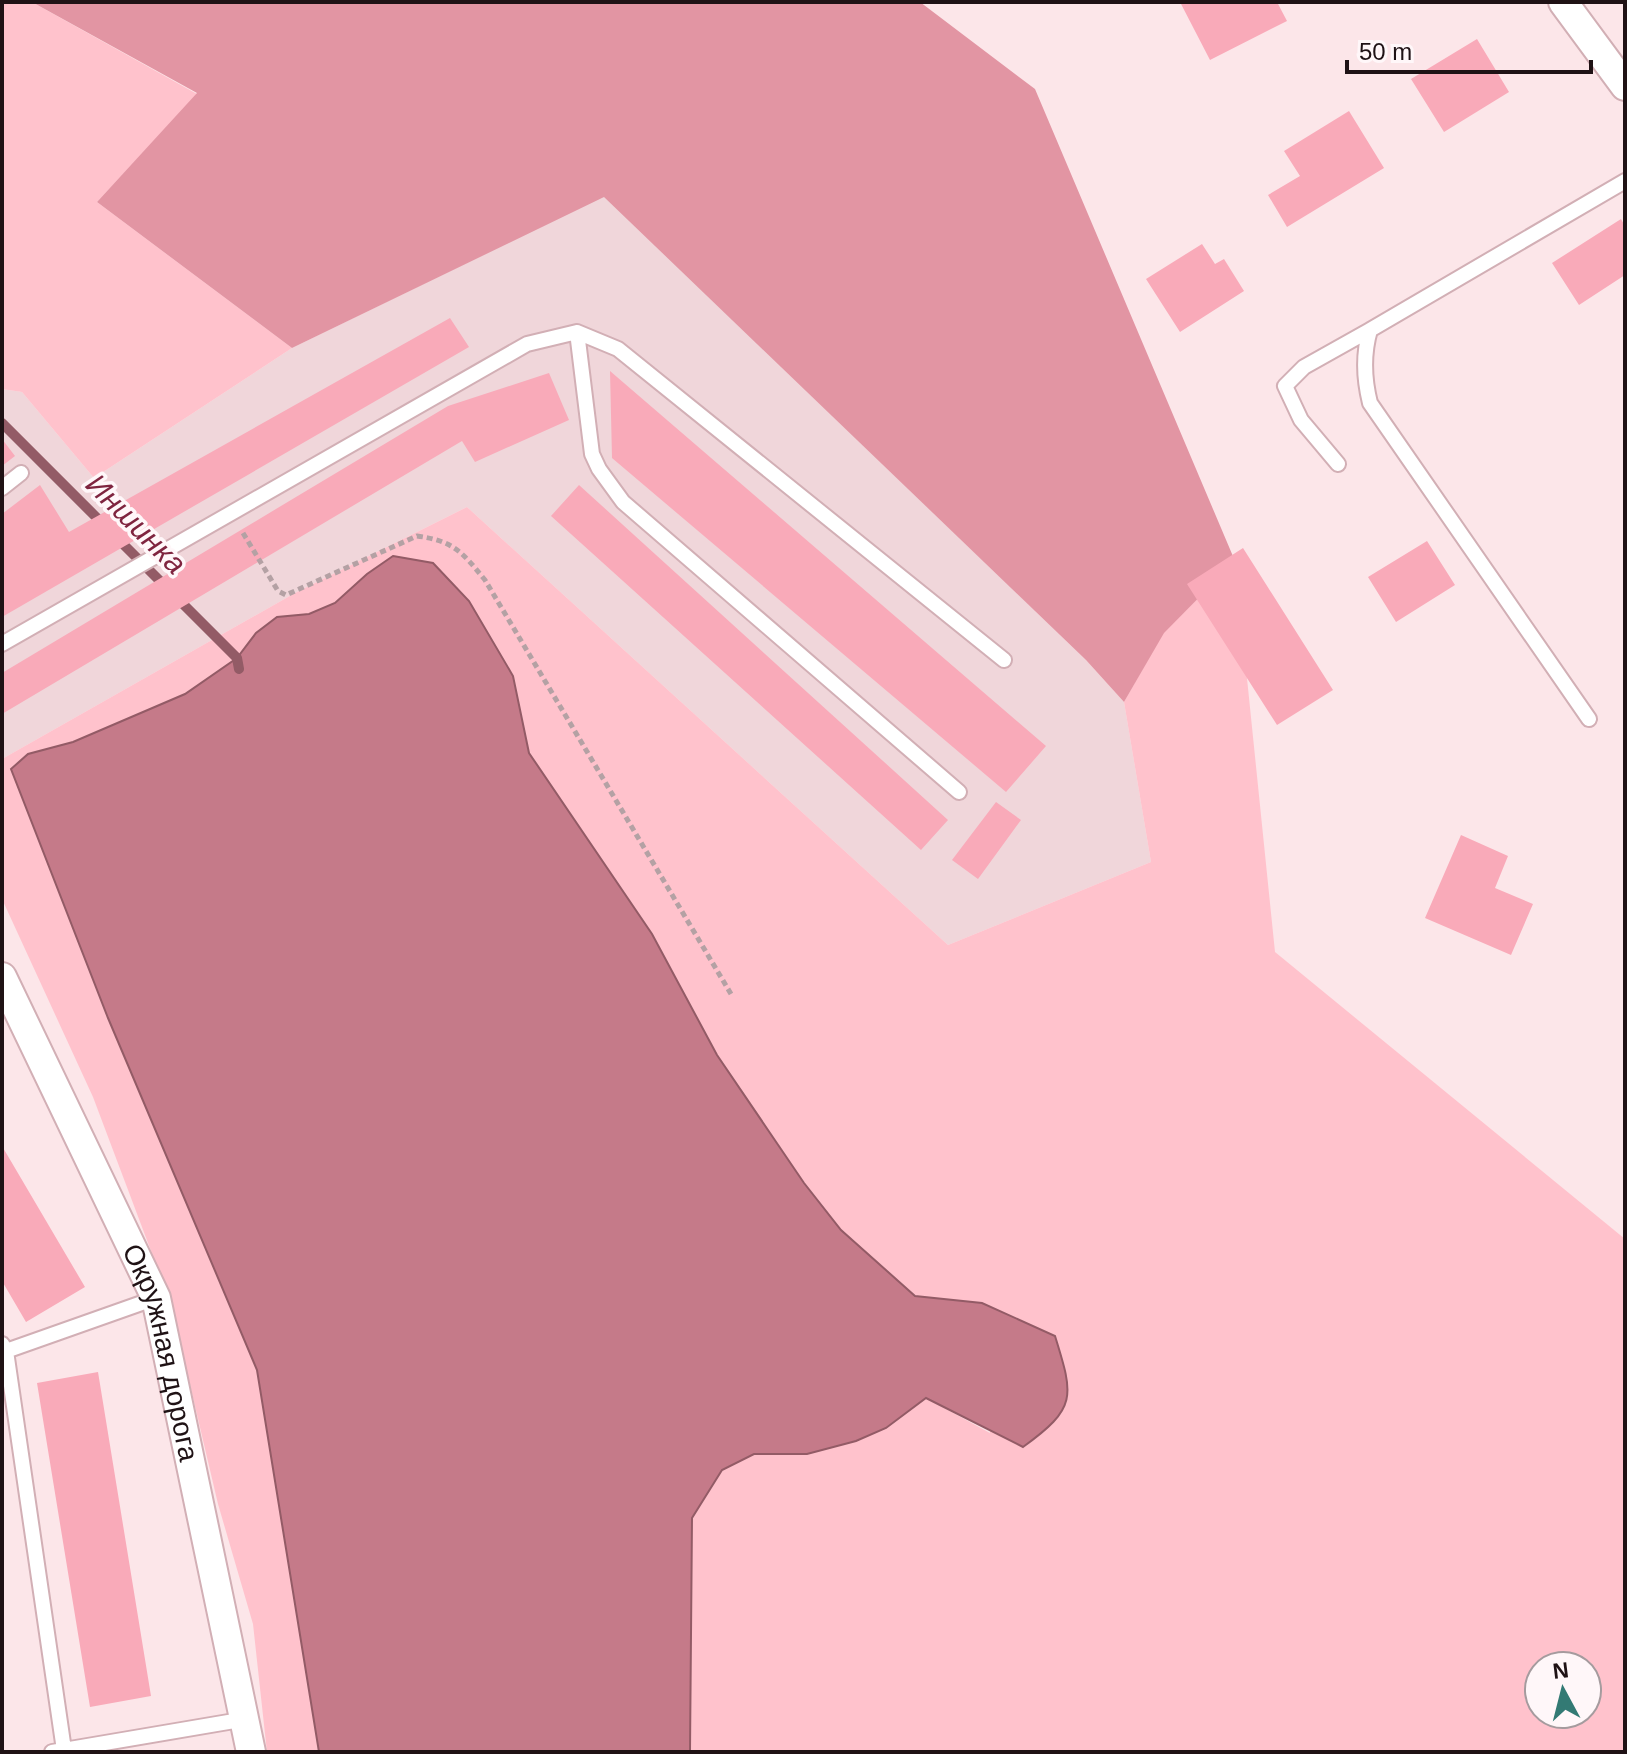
<svg xmlns="http://www.w3.org/2000/svg" width="1627" height="1754" font-family="Arial,sans-serif">
<rect width="100%" height="100%" fill="#fce6e9"/>
<!-- built -->
<path fill="#f0d6da" d="M604,196L1086,660L1124,702L1151,862L948,945L467,507L295,593L2,759V389L22,392L94,478L292,348Z"/>
<!-- green -->
<path fill="#ffc2cc" fill-rule="evenodd" d="M2,2H32L197,94L97,202L292,348L94,478L22,392L2,389Z
M467,507L948,945L1151,862L1124,702L1163,633L1235,561L1275,952L1625,1239V1752H690L692,1518L722,1470L754,1454H807L886,1428L926,1398L990,1433L982,1303L915,1296L841,1230L804,1183L717,1055L652,934L529,753L513,676L367,574L335,603L309,614L277,617L256,633L237,658L185,694L73,742L28,754L11,769L109,1018L257,1370L319,1752H267L253,1624L218,1504L171,1304L93,1097L2,899V759L295,593ZM1539,1666H1587V1714H1539Z"/>
<!-- forest -->
<path fill="#e295a3" d="M32,2H920L1035,89L1235,561L1164,633L1124,702L1086,660L604,197L292,348L97,202L197,93Z"/>
<!-- water -->
<path fill="#c57a89" stroke="#935b66" stroke-width="2" d="M393,556L433,563L469,601L513,676L529,753L652,934L717,1055L804,1183L841,1230L915,1296L982,1303L1055,1336C1074,1397 1077,1408 1023,1447L926,1398L886,1428L856,1441L807,1454H754L722,1470L692,1518L690,1752H319L257,1370L108,1018L11,769L28,754L73,742L185,694L237,658L256,633L277,617L309,614L335,603L367,574Z"/>
<g fill="none" stroke-linecap="round" stroke-linejoin="round">
<!-- stream -->
<path stroke="#935b66" stroke-width="10" d="M2,423L103,524
M117,538L237,658L239,669"/>
</g>
<!-- building -->
<path fill="#f9aab9" d="M1180,2H1277L1287,21L1210,60Z
M1477,39L1509,92L1444,132L1411,79Z
M1349,111L1384,168L1287,227L1268,195L1300,176L1284,151Z
M1621,219L1625,226V275L1579,305L1552,263Z
M1202,244L1215,264L1224,259L1244,291L1180,332L1146,279Z
M450,318L469,347L2,617V514L40,485L69,532Z
M610,371L1046,746L1006,792L612,458Z
M549,373L569,420L475,462L462,441L2,714V673L448,406Z
M2,439L15,456L2,466Z
M579,485L948,820L921,850L551,516Z
M1427,541L1455,585L1396,622L1368,577Z
M1243,548L1333,690L1277,725L1187,584Z
M996,802L1021,820L978,879L952,860Z
M1461,835L1508,856L1495,888L1533,904L1511,955L1425,918Z
M2,1146L85,1287L26,1322L2,1281Z
M98,1372L151,1696L90,1707L37,1383Z"/>
<g fill="none" stroke-linecap="round" stroke-linejoin="round">
<defs>
<path id="lane" d="M577,332L592,454L599,469L623,502L959,792
M1338,464L1301,420L1285,386L1304,367L1370,330
M2,488L21,473
M2,644L527,344L577,332L618,349L1004,660
M1589,719L1370,403C1364,379 1363,354 1370,330L1625,181
M2,1344L6,1351L64,1750
M6,1351L156,1298
M52,1752L246,1719"/>
<g id="street">
<path d="M1563,2L1625,86"/>
<path id="s1" d="M2,977L156,1298L251,1752"/>
</g>
</defs>
<!-- lane casing -->
<use href="#lane" stroke="#d2afb5" stroke-width="18"/>
<!-- street casing -->
<use href="#street" stroke="#d2afb5" stroke-width="32"/>
<!-- path -->
<path stroke="#b4a1a4" stroke-width="5" stroke-dasharray="6 4" stroke-linecap="butt" d="M243,533L278,591L286,595L417,536C454,541 462,552 485,580L731,994"/>
<!-- lane -->
<use href="#lane" stroke="#fff" stroke-width="14"/>
<!-- street -->
<use href="#street" stroke="#fff" stroke-width="28"/>
</g>
<g text-anchor="middle" stroke-width="7" stroke-linejoin="round" paint-order="stroke">
<!-- street labels -->
<g font-size="28" fill="#1f1215" stroke="#fff7f9">
<text dy="10" stroke="none"><textPath href="#s1" startOffset="410">Окружная дорога</textPath></text>
</g>
<!-- water labels -->
<g font-size="30" font-style="italic" fill="#7f243f" stroke="#fff7f9">
<text transform="translate(136 524) rotate(45)" y="10">Иншинка</text>
</g>
</g>
<!-- border -->
<rect width="1627" height="1754" fill="none" stroke="#1f1215" stroke-width="8"/>
<!-- north arrow -->
<g transform="translate(1563 1690) rotate(353)"><circle r="38" fill="#fff7f9" stroke="#a59b9e" stroke-width="2"/>
<path d="M0-6L14 30L0 20L-14 30Z" fill="#337a74"/>
<text y="-12" font-size="22" font-weight="bold" text-anchor="middle" fill="#1f1215">N</text>
</g>
<!-- scale -->
<path d="M1347 60v12h244v-12" fill="none" stroke="#1f1215" stroke-width="4"/>
<text x="1359" y="60" font-size="24" fill="#1f1215" stroke="#fff7f9" stroke-width="6" paint-order="stroke">50 m</text>
</svg>
